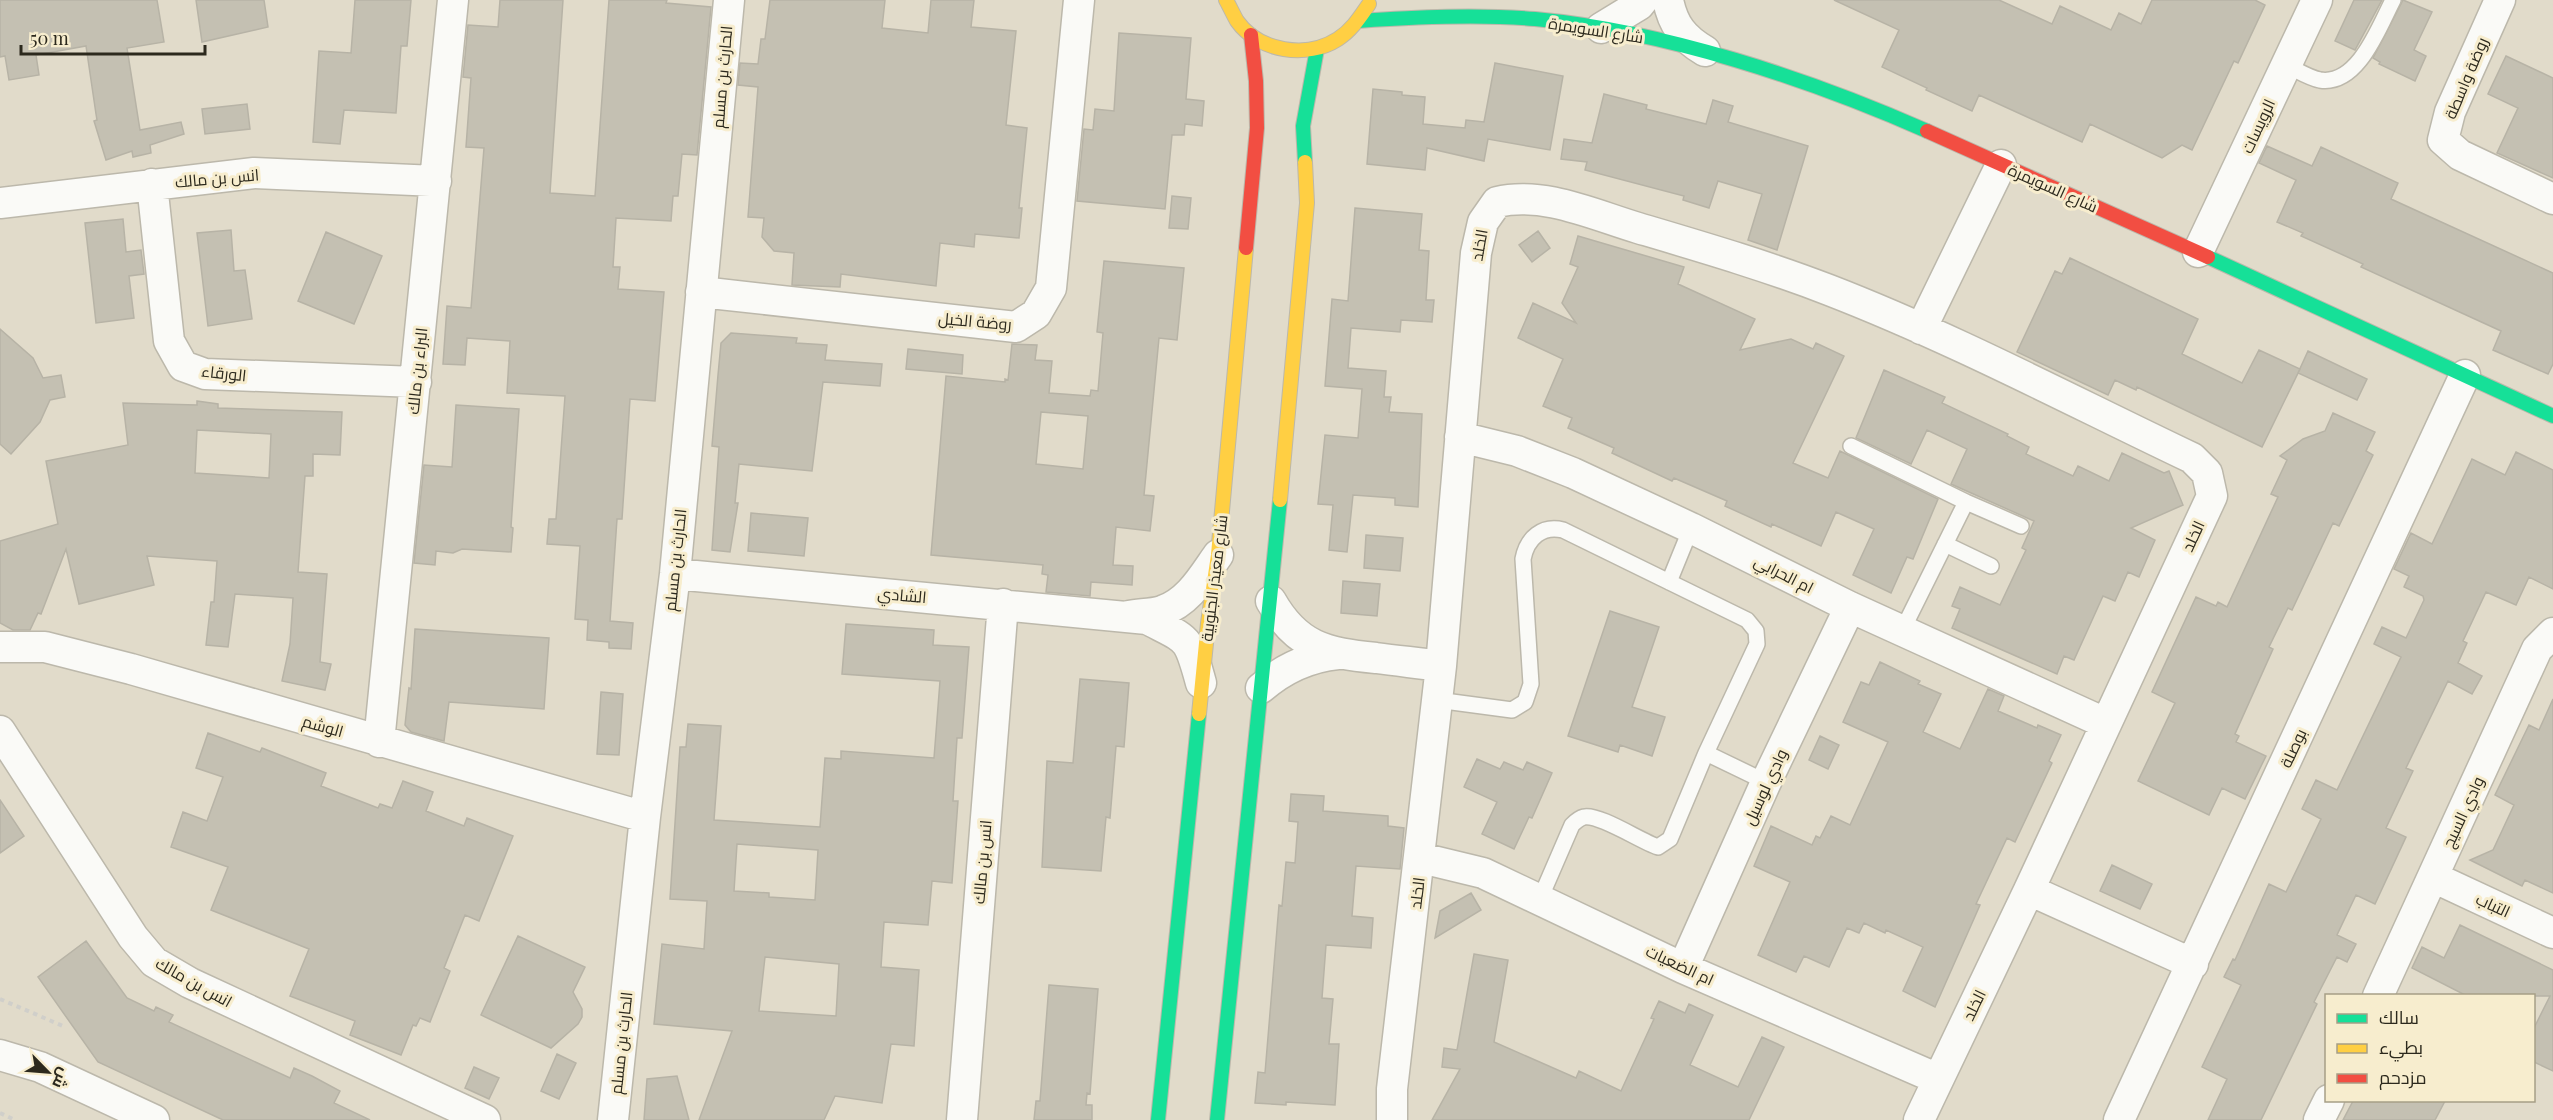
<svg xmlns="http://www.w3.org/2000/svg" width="2553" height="1120" font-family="'Playfair Display',Cairo,serif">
<rect width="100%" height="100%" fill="#e1dbca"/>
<!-- building -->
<path fill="#c4c0b2" stroke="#b7b3a6" stroke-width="1.5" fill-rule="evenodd" d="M0,0H157L164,42L127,48L140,130L181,122L184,134L150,145L151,153L133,157L132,151L106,160L94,121L97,120L96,114L86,46L36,55L39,75L9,80L5,56L0,57Z
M196,0H264L268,27L202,42Z
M355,0H411L407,46H401L396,113L344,110L340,144L313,142L319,51L351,53Z
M500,0H563L550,193L595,196L609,0H667L666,3L711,7L697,155L682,154L678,196H673L671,221L616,218L613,267H620L618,289L664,292L655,401L630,399L622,519H617L610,621L633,623L631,649L609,648V642L587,640L588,620L575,619L580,546L547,544L549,519H556L565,396L507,393L510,341L467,338L465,365L443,364L447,306L471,308L484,148L466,147L471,78L463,77L468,25L498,27Z
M770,0H885L882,28L928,33L931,0H974L971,27L1016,31L1006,125L1027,128L1019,208H1022L1019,238L975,234L974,247L940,243L936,286L841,274L840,287L792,285L794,253L774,251L762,237L764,218L748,217L758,87L738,85L740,63L758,64L761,39H765Z
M1834,0H1999L2052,24L2060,6L2111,30L2119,13L2141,24L2152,0H2255L2265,5L2238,63L2234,61L2192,150L2182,145L2162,158L2090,124L2082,142L1979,95L1972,111L1926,90L1927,88L1882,67L1899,30Z
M2354,0H2382L2355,50L2335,41Z
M2403,0L2432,12L2414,50L2426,56L2415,81L2379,64L2380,62L2373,58Z
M1119,33L1191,38L1186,99L1204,101L1202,126L1185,124L1184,135H1172L1165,209L1077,201L1084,129L1093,130L1095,109L1114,111Z
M2506,56L2553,78V178L2497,153L2518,108L2488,94Z
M1495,63L1563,76L1550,150L1488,139L1484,161L1427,148L1425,170L1367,164L1373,89L1402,92V95L1425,97L1423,124L1465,128L1466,120L1484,122Z
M1604,94L1647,105L1646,109L1706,124L1713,100L1733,106L1728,122L1808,146L1777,250L1748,240L1762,194L1718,181L1709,208L1683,200L1684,196L1585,170L1587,162L1561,159L1564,139L1592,143Z
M247,104L250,129L205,134L202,109Z
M2267,146L2312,166L2321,147L2398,183L2391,199L2553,273V364L2548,374L2493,350L2501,331L2361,267L2363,264L2301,236L2303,233L2277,222L2296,180L2259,163Z
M1172,196L1191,198L1188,229L1169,228Z
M1355,208L1422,214L1419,250L1429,251L1426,300H1434L1432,322L1401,320L1400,332L1351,328L1348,368L1386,371L1384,397H1391L1389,412L1422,414L1418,507L1395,505V498L1353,495L1347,552L1329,550L1333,505L1318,504L1325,435L1358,438L1362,389L1325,386L1332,299L1348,301Z
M123,219L126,252L141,250L144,274L129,276L134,318L96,323L85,223Z
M231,230L234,271L245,270L252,319L208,326L197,233Z
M1538,231L1550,248L1532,262L1519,245Z
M326,232L382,256L354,324L298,301Z
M1578,236L1684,267L1678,284L1755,319L1740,350L1791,339L1813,349L1816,343L1844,356L1793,463L1828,478L1840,451L1938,499L1913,559L1907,557L1891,593L1853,575L1874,529L1836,512L1821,546L1772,524L1771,527L1725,506L1727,501L1674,478L1672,481L1612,453L1614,448L1568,428L1572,418L1543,406L1563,359L1518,338L1533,303L1576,323L1562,303L1578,267L1570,264Z
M2070,258L2198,319L2182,354L2242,383L2259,350L2300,369L2262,447L2137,387L2136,390L2115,380L2108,395L2017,352L2055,271L2062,274Z
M1104,261L1184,268L1177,340L1159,338L1144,495L1154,496L1150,531L1116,527L1113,565L1133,566L1132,585L1091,582L1090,596L1046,592L1048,575L1042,574L1043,565L931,555L946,376L1005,382V379L1008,380L1012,344L1037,345L1035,360L1052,361L1049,393L1090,396L1091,390L1098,391L1103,333L1097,332ZM1041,412L1088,416L1083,469L1036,464Z
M0,329L33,358L43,378L61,375L65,397L50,400L40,422L11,454L0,444Z
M731,333L797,338L796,343L827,345L825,360L882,364L880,386L823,382L812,471L739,464L735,503H738L730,552L712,550L719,447L712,446L718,375L721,343Z
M908,349L963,355L962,374L906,369Z
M2308,351L2367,379L2357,400L2298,373Z
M1884,370L1945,397L1942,403L2008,434L2007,436L2029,447L2026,454L2073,476L2078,466L2109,481L2122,453L2164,473L2169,471L2183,505L2131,528L2155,540L2139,577L2128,572L2115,601L2103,596L2074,660L2064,656L2057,674L1952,628L1960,609L1952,606L1960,587L2000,605L2026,550L2022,548L2034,521L1951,484L1967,449L1927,430L1911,464L1856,438Z
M197,401L218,404V408L342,412L340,455L313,454V476H305L298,572L327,574L320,662L331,664L325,690L282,681L290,644L293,598L235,594L228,647L206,645L211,602H214L217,561L147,556L154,585L79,604L66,549L41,614L38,613L30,630H13L0,623V541L58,524L46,461L128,445L123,403L197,405ZM197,430L271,434L269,478L195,473Z
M456,405L519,409L511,527L513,528L511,552L462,549L453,553L436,551L435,565L414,563L424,465L452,467Z
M2333,413L2375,432L2366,451L2373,455L2339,526L2333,523L2292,610L2288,608L2269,647L2273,649L2235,734L2239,736L2236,742L2266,756L2245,799L2222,788L2209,815L2138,781L2175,703L2152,692L2196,597L2216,606L2218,602L2227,607L2278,497L2271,494L2287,460L2280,456L2303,439L2325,431Z
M2516,452L2553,470V589L2529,577L2516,605L2486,592L2463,641L2467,643L2458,663L2482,676L2472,694L2448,681L2406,768L2413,771L2386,828L2406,837L2375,904L2356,895L2337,935L2356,944L2347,962L2337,957L2314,1002L2317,1004L2261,1120H2208L2227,1079L2202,1067L2241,985L2224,977L2233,959L2235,960L2269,884L2286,892L2321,819L2302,809L2316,780L2337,790L2401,657L2374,644L2382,627L2406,638L2424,600L2423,596L2404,587L2409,576L2394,569L2411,533L2432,544L2472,459L2505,475Z
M751,513L808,518L804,556L748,551Z
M1366,535L1403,538L1400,571L1364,568Z
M1343,581L1380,584L1377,616L1341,613Z
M1610,611L1659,627L1632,707L1665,717L1652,756L1620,745L1618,752L1568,736Z
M846,624L934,630L933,645L969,647L962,738H957L953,801H958L952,883L932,881L928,925L884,922L881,967L919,970L914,1046L891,1044L882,1103L835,1096L824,1120H699L732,1031L654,1024L662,944L704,949L707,901L670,899L680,747H686L688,724L721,726L714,820L820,827L825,758L841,759V751L934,758L940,681L842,674ZM737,844L818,850L815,900L769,897V893L734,891ZM765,957L839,964L836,1016L759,1011Z
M415,629L549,638L544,709L449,702L444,741L411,732L405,725L409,688L411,689Z
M1880,662L1920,681L1918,684L1941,694L1923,732L1960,749L1988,689L2004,696L1998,711L2037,728L2038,725L2061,735L2049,761L2052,763L2015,842L2007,838L1976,904L1980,905L1935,1007L1903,991L1923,947L1886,930L1885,933L1864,923L1859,933L1847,928L1829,967L1804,956L1796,972L1758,955L1790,882L1754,866L1771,826L1812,845L1816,836L1820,838L1831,816L1850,825L1888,742L1843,722L1861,682L1869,685Z
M1080,679L1129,683L1124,747L1116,746L1110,818L1106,817L1101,871L1042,867L1047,761L1073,763Z
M601,692L623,694L619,755L597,754Z
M2553,699V893L2525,880L2522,886L2470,860L2493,850L2514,805L2495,795L2529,725L2539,730Z
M208,733L260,752L262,748L326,773L321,786L378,808L380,804L392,808L403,781L433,792L426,811L464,826L467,818L513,836L479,921L465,915L444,968L450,971L430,1022L420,1018L416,1026L413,1025L401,1055L350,1035L355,1021L290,996L309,949L211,910L228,867L171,847L183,812L207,821L223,777L196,768Z
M1820,736L1839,745L1828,769L1809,760Z
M1477,759L1500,769L1504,762L1523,770L1527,762L1552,773L1532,818L1529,817L1514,849L1482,834L1497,802L1464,787Z
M1291,794L1324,796L1323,811L1388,816V826L1404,828L1400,869L1356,866L1352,916L1373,918L1371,948L1326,945L1322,998L1333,999L1329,1044H1339L1335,1105L1286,1102V1105L1255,1103L1258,1072L1265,1073L1279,905L1282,906L1286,862L1295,863L1298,822L1289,821Z
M0,800L24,836L0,853Z
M2112,865L2152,884L2140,909L2100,891Z
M1471,893L1481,910L1435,938L1440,911Z
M2460,925L2553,970V1071L2534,1062V1028L2550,996H2467L2412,968L2422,947L2444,958Z
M518,936L585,967L573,992L582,1009V1017L578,1024L551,1048L481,1015Z
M86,941L127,998L154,1011L156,1007L173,1015L169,1022L290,1078L294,1068L312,1076L340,1091L334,1103L370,1120H223L98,1062L38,977Z
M1474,954L1508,960L1494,1042L1576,1078L1579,1071L1621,1091L1654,1019L1651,1018L1659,1001L1685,1013L1689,1004L1713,1015L1690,1065L1738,1087L1762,1037L1784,1047L1749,1120H1432L1460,1069L1442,1067L1444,1048L1457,1050Z
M1049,985L1098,989L1090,1094L1087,1093L1086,1105H1092V1120H1034L1036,1101H1040Z
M557,1054L576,1063L559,1099L541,1091Z
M474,1067L499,1078L489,1099L465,1088Z
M677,1076L689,1120H644L647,1079Z
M2353,1101H2445L2435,1120H2343Z"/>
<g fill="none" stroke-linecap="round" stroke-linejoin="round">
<defs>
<path id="lane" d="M2286,65C2297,70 2309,78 2320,80C2358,86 2379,27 2393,0
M1851,446L1966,502
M1945,544L1991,566
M1669,582L1691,528
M1902,631L1966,502L2021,526
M1437,700L1512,710L1525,702L1531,684L1523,559C1527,538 1542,525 1563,530L1747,620L1756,631L1757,644L1706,753L1670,839L1658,847C1640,841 1600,814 1584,817C1580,818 1575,822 1572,825L1540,899
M1706,753L1766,782"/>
<path id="street" d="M1668,0C1673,25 1683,38 1705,51
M2500,0L2450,112L2443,140L2460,155L2553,199
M1601,28L1639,5L1643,0
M152,184L169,341L183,366L205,374L416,382
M0,203L254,173L436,181
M2198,252L2317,0
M701,292L1016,327L1036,314L1051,288L1079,0
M1921,329L2001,165
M1460,437L1517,451L1573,473L1691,528L1850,607L2105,723
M675,574L1147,619C1189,641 1188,635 1201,683
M1271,601C1297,647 1326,653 1376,658C1398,661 1419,663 1441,666
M1129,616C1140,614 1152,614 1162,611C1189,602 1203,576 1218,555
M0,647H45L131,669L645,817
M1261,688C1284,668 1308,657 1338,654
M0,731L133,937L154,962L190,983L485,1120
M379,742L453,0
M1421,858L1483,873L1683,968L1938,1079
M2433,877L2553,933
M2029,890L2193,964
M1683,968L1766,782L1850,607
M2378,996L2537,649L2553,633
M0,1055L40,1067L154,1120
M613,1120L645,817L675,574L729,0
M962,1120L1003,604
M1392,1120V1089L1441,666L1476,253L1483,222L1497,202C1544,191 1594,215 1638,228C1702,247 1767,266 1829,290C1953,338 2072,401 2192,458L2207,473L2212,496L2029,890L1919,1120
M2119,1120L2465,375
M2319,1120L2329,1100"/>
<path id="fast" d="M1358,21C1416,17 1477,14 1535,19C1665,31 1809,79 1927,131
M1305,162L1303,126L1317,49
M2208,257L2553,416
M1158,1120L1199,714
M1217,1120L1280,500"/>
<path id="slow" d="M1226,0C1230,7 1233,14 1237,21C1259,52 1307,59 1338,39C1352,30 1360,17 1369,4
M1280,500L1307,203L1305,162
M1199,714L1208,623L1218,555L1246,248"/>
<path id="jam" d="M1927,131L2208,257
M1246,248L1257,128L1256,81L1251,35"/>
</defs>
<!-- lane casing -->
<use href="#lane" stroke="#bcb8ab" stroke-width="18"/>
<!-- street casing -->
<use href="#street" stroke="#bcb8ab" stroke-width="33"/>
<!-- fast casing -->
<use href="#fast" stroke="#bcb8ab" stroke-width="16"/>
<!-- slow casing -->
<use href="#slow" stroke="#bcb8ab" stroke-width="16"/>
<!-- jam casing -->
<use href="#jam" stroke="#bcb8ab" stroke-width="16"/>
<!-- path -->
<path stroke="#d0cfca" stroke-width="4" stroke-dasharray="4.5 4.5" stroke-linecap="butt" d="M0,999L63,1026
M0,1113L15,1120"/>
<!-- lane -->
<use href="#lane" stroke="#fafaf7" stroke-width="15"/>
<!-- street -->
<use href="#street" stroke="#fafaf7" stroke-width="30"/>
<!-- fast -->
<use href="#fast" stroke="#16e098" stroke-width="14"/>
<!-- slow -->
<use href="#slow" stroke="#ffcf43" stroke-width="14"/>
<!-- jam -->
<use href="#jam" stroke="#f24e42" stroke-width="14"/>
</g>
<g text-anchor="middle" stroke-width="6" stroke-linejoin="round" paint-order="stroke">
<!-- street labels -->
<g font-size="16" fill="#2c291d" stroke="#f7edce">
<text transform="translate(1596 30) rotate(9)" y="6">شارع السويمرة</text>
<text transform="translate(722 77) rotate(-85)" y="6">الحارث بن مسلم</text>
<text transform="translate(2466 78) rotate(-67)" y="6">روضة واسطة</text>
<text transform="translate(2258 126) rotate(-65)" y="6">الرويسات</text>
<text transform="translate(217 178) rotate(-5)" y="6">انس بن مالك</text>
<text transform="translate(2053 188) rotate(24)" y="6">شارع السويمرة</text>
<text transform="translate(1479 245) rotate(-80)" y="6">الخلد</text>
<text transform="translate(975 321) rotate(5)" y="6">روضة الخيل</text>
<text transform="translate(417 371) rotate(-84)" y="6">البراء بن مالك</text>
<text transform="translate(224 373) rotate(6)" y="6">الورقاء</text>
<text transform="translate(2193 536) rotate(-65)" y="6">الخلد</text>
<text transform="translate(675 560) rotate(-84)" y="6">الحارث بن مسلم</text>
<text transform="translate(1784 574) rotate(27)" y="6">ام الحرابي</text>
<text transform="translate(1214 578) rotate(-83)" y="6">شارع معيذر الجنوبية</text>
<text transform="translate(902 595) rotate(5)" y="6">الشادي</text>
<text transform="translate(323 726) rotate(16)" y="6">الوشم</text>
<text transform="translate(2293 748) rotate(-65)" y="6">بوصلة</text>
<text transform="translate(1765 787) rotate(-65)" y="6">وادي لوسيل</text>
<text transform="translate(2463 812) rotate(-65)" y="6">وادي السيج</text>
<text transform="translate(982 862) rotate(-85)" y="6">انس بن مالك</text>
<text transform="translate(1417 893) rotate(-83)" y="6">الخلد</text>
<text transform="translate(2493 905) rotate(25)" y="6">التباب</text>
<text transform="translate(1680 965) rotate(25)" y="6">ام الضعيات</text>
<text transform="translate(194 982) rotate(29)" y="6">انس بن مالك</text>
<text transform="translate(1974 1005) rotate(-64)" y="6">الخلد</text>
<text transform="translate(621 1043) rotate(-84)" y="6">الحارث بن مسلم</text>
</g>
</g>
<!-- legend -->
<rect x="2325" y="994" width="210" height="108" fill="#f7edce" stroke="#a69f87" stroke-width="1.5"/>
<rect x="2337" y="1014" width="30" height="9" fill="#16e098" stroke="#a69f87" stroke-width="1.5"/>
<text x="2379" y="1024" font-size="18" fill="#2c291d">سالك</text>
<rect x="2337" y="1044" width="30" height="9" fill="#ffcf43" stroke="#a69f87" stroke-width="1.5"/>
<text x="2379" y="1054" font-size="18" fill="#2c291d">بطيء</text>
<rect x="2337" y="1074" width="30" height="9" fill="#f24e42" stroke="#a69f87" stroke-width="1.5"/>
<text x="2379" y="1084" font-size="18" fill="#2c291d">مزدحم</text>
<!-- north arrow -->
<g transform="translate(48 1072) rotate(115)" stroke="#f7edce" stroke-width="4.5" paint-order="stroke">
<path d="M0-4.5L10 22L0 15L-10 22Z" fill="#2c291d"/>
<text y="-9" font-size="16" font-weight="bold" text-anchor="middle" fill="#2c291d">ش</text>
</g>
<!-- scale -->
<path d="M21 45v9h184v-9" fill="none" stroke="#2c291d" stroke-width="3"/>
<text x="30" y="45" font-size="18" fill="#2c291d" stroke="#f7edce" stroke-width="4.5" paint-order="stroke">50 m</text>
</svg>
